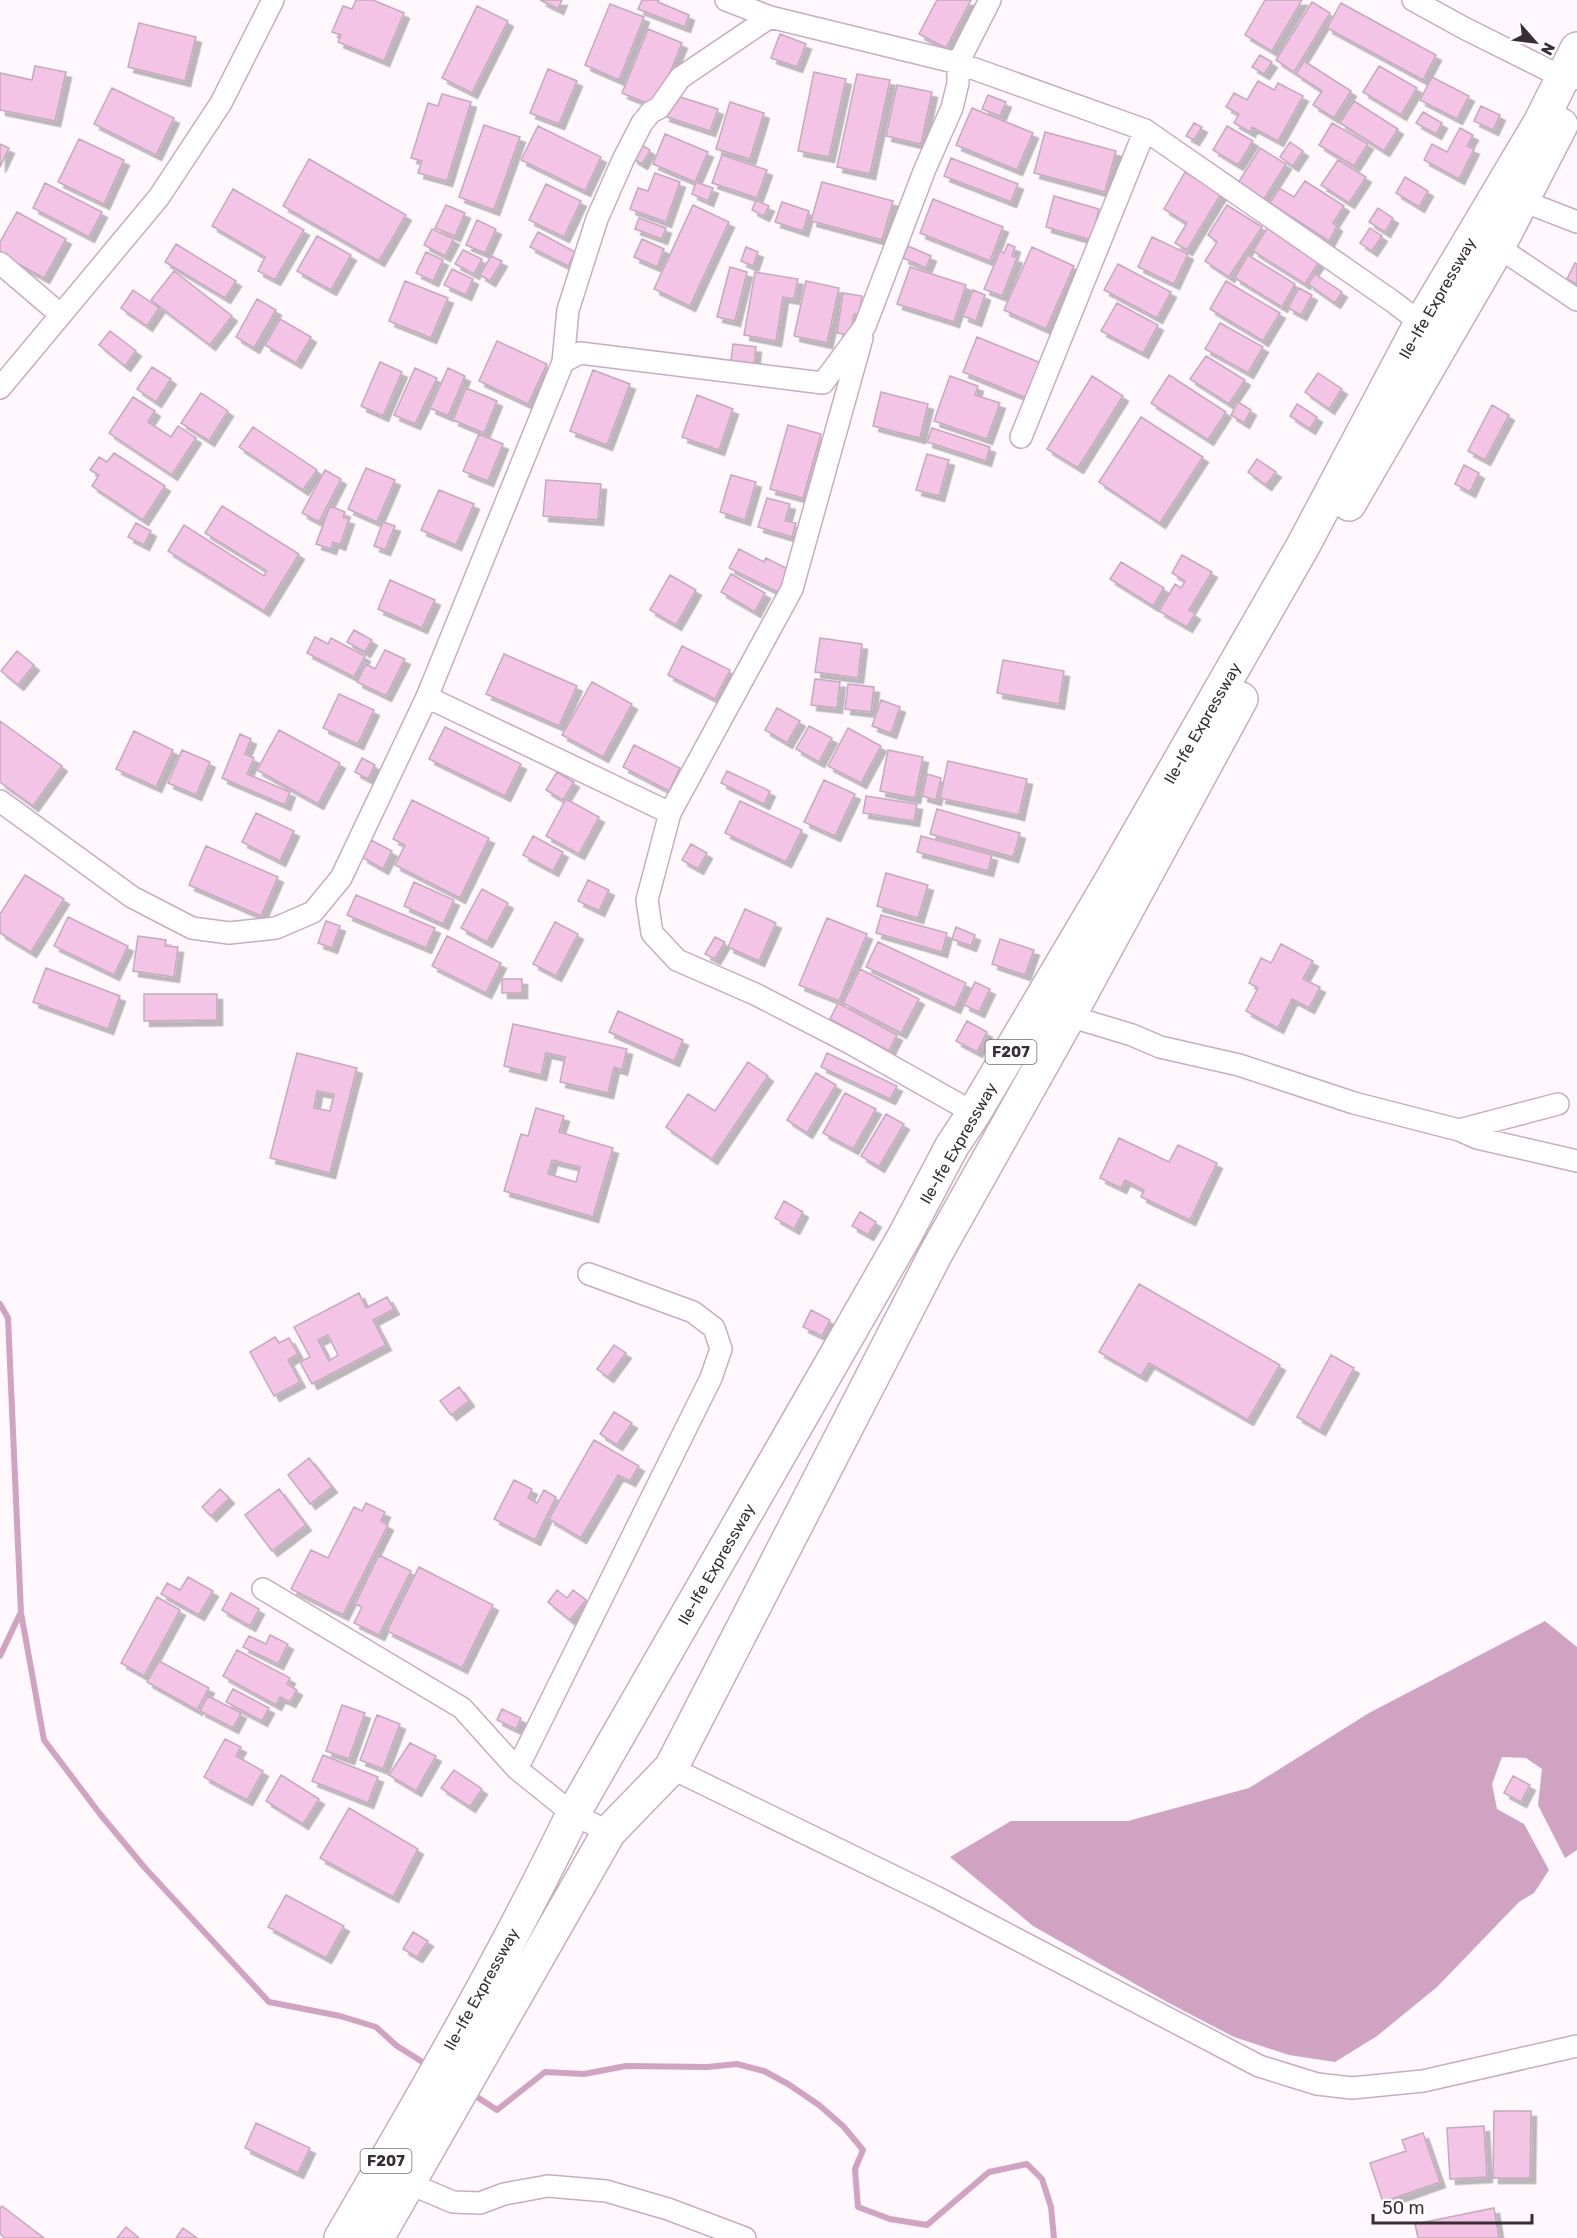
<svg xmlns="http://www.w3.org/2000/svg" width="1577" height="2238" font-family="Rubik,sans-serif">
<defs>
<filter id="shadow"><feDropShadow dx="5.5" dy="5.5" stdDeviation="0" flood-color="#0004"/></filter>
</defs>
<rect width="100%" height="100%" fill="#fef8fc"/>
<!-- water -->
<path fill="#d1a3c3" d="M1545,1621L1577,1647V1850L1565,1858L1538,1805L1542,1769L1526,1758L1502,1757L1492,1784L1497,1809L1524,1824L1549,1870L1534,1893L1519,1902L1437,1987L1377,2036L1335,2062L1289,2055L1234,2037L1167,2002L1033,1926L950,1857L1011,1821H1128L1249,1788L1369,1713Z"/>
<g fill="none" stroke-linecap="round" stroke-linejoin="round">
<!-- stream -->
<path stroke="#d1a3c3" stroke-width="6" d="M0,1304L8,1318L21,1613L44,1740L100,1814L145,1868L269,2002L340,2016L376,2027L397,2046L429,2066
M0,1656L20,1614
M471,2093L497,2110L545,2072L584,2074L626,2066L707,2067L737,2064L764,2071L788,2084L819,2105L844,2127L863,2150L855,2169L858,2207L890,2219L927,2225L989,2172L1027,2164L1042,2179L1051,2207L1054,2238"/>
</g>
<!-- building -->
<path fill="#f4c4e6" stroke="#c5a9bc" stroke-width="1.5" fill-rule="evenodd" filter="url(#shadow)" d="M356,0H373L404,13L384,61L338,42L341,35L332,32L343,6L352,9Z
M540,0H562L558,9Z
M642,0H659L658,2L689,15L685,27L638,9Z
M937,0H971L946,48L919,34Z
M1265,0H1302L1272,51L1245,35Z
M1312,2L1330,13L1294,72L1276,60Z
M1341,3L1436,55L1423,80L1327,28Z
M610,4L644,17L619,80L585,65Z
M477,6L508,21L472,93L442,78Z
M139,23L196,37L185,81L128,67Z
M648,29L682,43L656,107L622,93Z
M780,34L806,44L797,67L771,58Z
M1260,55L1272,62L1264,74L1252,67Z
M1304,61L1351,91L1334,118L1313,105L1322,91L1296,74Z
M35,66L66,72L55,121L0,110V73L32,80Z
M1379,66L1417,88L1401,115L1363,92Z
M548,69L577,81L559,124L530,113Z
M814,72L846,79L829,157L798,151Z
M857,74L890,80L870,174L837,167Z
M1432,77L1469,96L1457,119L1420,100Z
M1258,81L1274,90L1278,83L1303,96L1278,141L1252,127L1250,132L1234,123L1239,114L1226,107L1234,93L1247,100Z
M897,85L932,92L921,144L886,136Z
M112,88L174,118L156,155L94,124Z
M442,94L471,102L447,181L418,173L422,161L411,158L428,103L438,106Z
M671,94L718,109L710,131L664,116Z
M988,95L1006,102L1000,116L982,109Z
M1354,101L1398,129L1384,151L1340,123Z
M730,102L764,113L750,159L716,149Z
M1481,106L1500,115L1493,130L1474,121Z
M972,108L1033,133L1017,170L956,145Z
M1423,112L1442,123L1436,134L1416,123Z
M1194,123L1202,127L1194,140L1186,136Z
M1332,123L1368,144L1354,166L1319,145Z
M484,125L520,137L494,210L459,197Z
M538,126L601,157L585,191L521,160Z
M1227,126L1253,141L1238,165L1213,150Z
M1460,128L1473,135L1467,146L1474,149L1459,179L1424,160L1432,144L1447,152Z
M1045,132L1116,151L1105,192L1034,173Z
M665,134L708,152L695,182L653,164Z
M79,139L124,160L104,204L58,182Z
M1290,142L1303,151L1293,166L1280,157Z
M0,144L9,148L0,167Z
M640,144L650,150L642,164L632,158Z
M1260,148L1286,164L1264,199L1238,183Z
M722,155L767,170L757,198L712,183Z
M951,158L1018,184L1011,202L944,176Z
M309,159L406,215L379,261L283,206Z
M1338,160L1366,177L1349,203L1321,185Z
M1185,172L1221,194L1187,250L1175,243L1187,223L1164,209Z
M655,173L680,182L666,222L630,209L638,188L648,191Z
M1405,177L1428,191L1419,207L1396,193Z
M1305,181L1344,206L1333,223L1337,226L1329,241L1270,203L1279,188L1294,197Z
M696,182L713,188L708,201L692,194Z
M822,182L893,201L882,240L811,221Z
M45,183L102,212L89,237L33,208Z
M546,184L581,201L564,237L529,220Z
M233,189L304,230L275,280L258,271L265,257L212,226Z
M1054,196L1099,209L1091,240L1046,227Z
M933,199L1003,227L990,261L920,233Z
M756,200L769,206L764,216L752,210Z
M782,202L809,211L803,231L775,222Z
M446,205L465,213L455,236L435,228Z
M693,205L729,222L690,306L654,289Z
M1227,205L1262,227L1229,277L1205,261L1217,242L1208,235Z
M1378,208L1393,218L1385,232L1369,222Z
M17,212L66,239L44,278L0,254V242Z
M639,218L666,228L662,239L635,229Z
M477,220L496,229L485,253L466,245Z
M1269,225L1322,257L1305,284L1253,251Z
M1370,228L1382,236L1372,251L1360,243Z
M432,229L454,239L445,256L424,245Z
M538,232L575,252L568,266L530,247Z
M317,236L351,255L331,290L297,271Z
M1152,237L1188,254L1174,284L1138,267Z
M642,239L664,249L657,267L634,257Z
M176,244L236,281L225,298L165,262Z
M1008,244L1015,247L1012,256L1017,258L1002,296L984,289L1000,251L1004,253Z
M908,246L931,256L926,268L903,258Z
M746,247L758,252L753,266L741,261Z
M1032,247L1074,266L1046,329L1004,310Z
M463,250L482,259L474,274L455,264Z
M426,252L443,260L433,281L416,273Z
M1248,255L1295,284L1282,307L1235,278Z
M491,256L502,261L490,281L480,275Z
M1575,263L1577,264V284L1567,279Z
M1118,264L1171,292L1157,318L1104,290Z
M730,267L747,272L735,321L717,317Z
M910,267L966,285L954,322L897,304Z
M452,269L473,279L466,295L444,285Z
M174,271L232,316L210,345L151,300Z
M755,272L798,279L794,299L783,297L776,341L744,335Z
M1315,274L1342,292L1335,303L1308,284Z
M405,281L448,298L431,338L389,321Z
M806,281L839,288L827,343L794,336Z
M1226,281L1280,313L1263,341L1210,309Z
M1299,288L1312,295L1301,315L1288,308Z
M133,290L159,308L147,326L121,308Z
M973,290L985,295L976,321L963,316Z
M843,293L862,296L859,314H854L850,335L837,333Z
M257,299L276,310L254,348L236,337Z
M1117,303L1158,325L1143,353L1101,331Z
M280,319L311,337L296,363L265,345Z
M1220,323L1263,347L1248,373L1205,349Z
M110,331L136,351L125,366L99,345Z
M977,337L1041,363L1027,398L963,372Z
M497,341L547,364L528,404L479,381Z
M733,344L756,347L754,364L731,361Z
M1206,356L1245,380L1229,404L1190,379Z
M380,362L402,372L383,416L361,406Z
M152,367L171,379L156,402L137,389Z
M415,368L437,378L415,424L394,415Z
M448,368L465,376L448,416L430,408Z
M593,370L630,384L607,445L570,431Z
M1318,373L1342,389L1329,409L1305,392Z
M1169,375L1226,412L1208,440L1151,403Z
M950,376L978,386L975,395L1000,403L987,439L934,421Z
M1092,376L1123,396L1078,468L1047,449Z
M466,388L497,401L484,433L453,420Z
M881,392L928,404L920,438L873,426Z
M201,393L228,411L209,441L181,423Z
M697,395L733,409L719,450L682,437Z
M133,397L155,411L148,422L171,437L178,426L196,438L172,475L109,433Z
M1238,402L1251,410L1244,423L1231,415Z
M1297,404L1317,417L1310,429L1290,416Z
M1492,405L1509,415L1485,460L1468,451Z
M1141,417L1203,457L1160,523L1099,482Z
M788,425L821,434L803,498L770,489Z
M253,427L317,470L303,490L239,447Z
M932,428L990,447L986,461L927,442Z
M479,434L503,444L488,481L463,471Z
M114,453L165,486L143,520L92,486L99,475L90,470L99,457L107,462Z
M927,454L949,460L939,496L916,490Z
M1257,459L1276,472L1266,485L1248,472Z
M1464,465L1479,473L1470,492L1455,484Z
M366,468L395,480L377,522L348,509Z
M325,470L341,479L319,522L302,513Z
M731,475L756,482L745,520L720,512Z
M546,480L601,484L598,520L543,516Z
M439,490L474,504L456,545L421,530Z
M767,498L790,504L785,521L796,523L792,537L758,527Z
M222,506L299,554L264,611L168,551L184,525L264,576L267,571L205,533Z
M330,506L345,512L343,517L349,519L340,545L333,542L331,549L316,544Z
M383,522L395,526L385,550L374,546Z
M136,523L151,531L144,545L128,537Z
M739,549L764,562L766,558L790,570L778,592L729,568Z
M1182,555L1212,572L1189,610L1195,614L1187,627L1159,611L1175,584L1181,588L1185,581L1172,573Z
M1121,562L1164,588L1153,606L1110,579Z
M731,574L765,593L755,612L721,592Z
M670,575L696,590L676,625L650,610Z
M390,580L435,600L422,628L378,609Z
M354,630L372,640L365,652L347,642Z
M315,637L328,644L331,638L365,656L354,677L307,653Z
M820,638L862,644L858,678L815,672Z
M682,646L730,670L715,699L668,675Z
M385,650L405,659L386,696L357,682L366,664L375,669Z
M17,651L34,665L18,685L1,671Z
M504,654L577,686L559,726L486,694Z
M1003,660L1064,671L1059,704L997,693Z
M815,679L840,682L837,708L811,705Z
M592,682L632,704L603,757L562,735Z
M848,684L874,687L871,712L845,709Z
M339,694L374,710L358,744L323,728Z
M881,700L900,707L891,733L872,726Z
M777,708L800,721L787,743L765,730Z
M0,721L62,766L33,806L0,782Z
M809,726L832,738L819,762L796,749Z
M445,727L521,764L505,796L429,759Z
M848,728L881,746L861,783L828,766Z
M279,730L340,763L318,804L257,770Z
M134,731L173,750L156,787L116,769Z
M240,734L251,739L245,754L254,758L247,774L290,792L285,805L222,778Z
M634,745L680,768L669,791L623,767Z
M182,750L210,762L196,795L168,783Z
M888,750L923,757L915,798L880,791Z
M362,758L375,765L368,779L355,772Z
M948,761L1027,779L1019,815L940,798Z
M727,771L770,791L764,804L721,783Z
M557,772L574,782L563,800L546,790Z
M927,774L941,778L936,800L922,796Z
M824,780L855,794L835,836L804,822Z
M866,796L917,804L914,821L863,813Z
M566,799L599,817L579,854L546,836Z
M412,800L489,838L460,898L395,865L405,845L393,839Z
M740,801L802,830L786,862L725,833Z
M937,809L1020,833L1013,857L930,834Z
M256,813L294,831L280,861L242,842Z
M533,836L563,852L553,871L523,855Z
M921,836L992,855L988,871L917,852Z
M371,840L392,851L383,869L362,857Z
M691,844L707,853L698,869L682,860Z
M206,846L278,877L261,916L189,885Z
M886,873L928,885L918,918L877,906Z
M25,875L64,899L31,952L0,933V914Z
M588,880L609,890L599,911L578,901Z
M414,882L454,900L443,924L404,906Z
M482,889L508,903L487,942L461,928Z
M356,895L435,928L426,948L347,915Z
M745,909L776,923L759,961L728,947Z
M881,915L947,933L942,952L876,933Z
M68,917L128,946L114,975L54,946Z
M827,918L867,934L839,1001L799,985Z
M326,921L340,926L332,948L318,943Z
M555,922L578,934L556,976L533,964Z
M956,927L975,935L971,946L952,939Z
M138,936L166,940L165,946L178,947L174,977L133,971Z
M447,936L501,963L486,993L432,966Z
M715,937L725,942L715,959L705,954Z
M1000,939L1034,950L1025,975L992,964Z
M878,942L966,983L955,1008L866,967Z
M1281,944L1313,961L1303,979L1320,987L1309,1008L1292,999L1278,1028L1246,1011L1258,988L1249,983L1261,958L1271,963Z
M46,968L120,996L108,1029L33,1002Z
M860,969L919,999L901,1033L843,1003Z
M502,979H522V993H502Z
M975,982L990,989L979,1012L964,1005Z
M144,994H217V1020L144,1021Z
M838,1003L897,1035L889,1051L830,1019Z
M618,1011L683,1040L674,1061L609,1032Z
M967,1021L987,1032L977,1052L956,1041Z
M513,1024L627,1049L622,1070L614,1067L608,1093L560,1082L565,1057L546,1053L541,1075L504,1066Z
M297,1053L357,1068L330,1173L270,1158ZM317,1091L334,1094L330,1111L314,1108Z
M827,1053L897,1086L890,1099L821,1067Z
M748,1062L768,1076L712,1159L666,1127L688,1094L715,1111Z
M816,1073L836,1085L807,1133L787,1120Z
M845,1093L876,1109L853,1149L823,1133Z
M536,1108L564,1116L559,1132L613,1148L593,1217L504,1191L521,1134L528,1136ZM552,1160L580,1167L576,1182L548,1174Z
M886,1114L904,1124L879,1167L861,1156Z
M1119,1138L1169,1162L1178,1145L1217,1163L1190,1220L1141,1197L1144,1190L1125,1180L1121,1188L1100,1178Z
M784,1201L803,1212L794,1229L775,1218Z
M860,1212L876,1222L868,1235L852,1226Z
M1139,1284L1280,1365L1248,1420L1149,1363L1141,1376L1099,1352Z
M359,1293L366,1308L387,1297L394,1309L373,1320L386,1345L312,1384L300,1362L310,1357L294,1327ZM328,1335L338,1355L329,1361L318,1340Z
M811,1310L830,1320L822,1336L803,1327Z
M275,1337L279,1343L289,1338L298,1354L288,1360L300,1382L274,1396L250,1352Z
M614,1345L626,1353L608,1377L597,1369Z
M1331,1355L1354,1368L1320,1430L1297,1417Z
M459,1387L469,1401L451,1415L440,1401Z
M614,1412L632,1423L617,1445L600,1434Z
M594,1440L639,1466L630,1481L618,1475L581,1538L549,1519Z
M309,1458L332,1487L310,1504L288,1475Z
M514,1480L532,1489L528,1498L537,1503L544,1490L556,1497L535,1540L494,1519Z
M220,1489L229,1498L211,1516L202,1507Z
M279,1489L306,1525L272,1551L245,1515Z
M366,1503L385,1512L381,1521L388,1525L343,1615L291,1589L311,1550L328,1558L354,1507L362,1511Z
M379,1555L411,1571L379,1635L354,1623L362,1607L355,1604Z
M419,1567L493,1605L462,1668L387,1631Z
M188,1577L213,1591L199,1615L161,1594L167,1583L180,1590Z
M557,1590L567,1598L573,1590L586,1600L570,1620L548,1602Z
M231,1593L259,1609L250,1626L222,1610Z
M157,1597L180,1610L144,1676L121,1663Z
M270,1635L288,1644L278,1664L243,1647L249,1636L266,1644Z
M237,1650L290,1678L287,1684L297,1690L290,1702L280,1697L276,1705L223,1676Z
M159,1661L209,1688L197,1710L147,1682Z
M233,1689L269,1708L262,1721L226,1702Z
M208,1696L241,1713L233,1728L200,1711Z
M342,1705L365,1713L349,1759L326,1751Z
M502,1709L521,1718L516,1729L497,1720Z
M377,1715L400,1724L383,1769L360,1760Z
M225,1739L241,1747L236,1756L263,1771L247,1800L204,1777Z
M410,1743L436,1756L416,1791L389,1775Z
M323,1755L378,1777L368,1803L312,1781Z
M454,1770L482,1789L470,1807L441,1788Z
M281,1775L319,1799L303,1824L266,1801Z
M1513,1776L1530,1785L1521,1802L1504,1793Z
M349,1808L418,1849L393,1897L320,1858Z
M286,1895L344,1926L326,1958L268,1927Z
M413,1932L428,1941L417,1957L403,1949Z
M1494,2111H1531L1530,2178H1493Z
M256,2123L310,2148L298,2173L245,2148Z
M1484,2126L1487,2177L1450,2179L1447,2128Z
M1423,2133L1440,2182L1383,2202L1370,2163L1406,2151L1402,2140Z
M2,2206L44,2238H5L0,2234V2208Z
M1494,2208L1499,2238H1418L1415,2224Z
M126,2227L139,2238H117Z
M183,2228L197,2238H176Z"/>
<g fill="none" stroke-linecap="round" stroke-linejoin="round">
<defs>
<path id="street" d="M726,0L770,17L958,63L1145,130L1392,301L1421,323
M1413,0L1464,28L1562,77L1574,79
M1523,201L1577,222
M1498,247L1577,300
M0,263L61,315
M563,362L568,310L597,219L623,160L642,123L651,112L659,108L680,78L770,17
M0,388L159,197L221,103L273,0
M1021,437L1145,130
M427,697L670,813L647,900L652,933L677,960L755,994L852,1044L974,1113
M0,801L132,897L192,928L229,933L276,928L313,912L341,878L427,697L563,362L580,353L823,383L865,326L925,169L952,108L958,83V63L990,0
M670,813L792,589L862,338
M1069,1016L1132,1035L1160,1047L1239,1065L1354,1103L1459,1130L1558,1104
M1459,1130L1477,1138L1577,1161
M263,1589L462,1708L517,1769L573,1814L609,1832
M671,1768L936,1897L1259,2066L1317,2084L1352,2088L1423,2081L1577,2046
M517,1769L711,1378L721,1349L714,1328L693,1312L589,1274
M408,2183L453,2202L480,2203L504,2194L548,2186L606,2191L668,2209L745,2238"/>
<path id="primary" d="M1349,504L1498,247L1561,125
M341,2238C422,2099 503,1959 573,1814L904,1237L952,1146L974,1113L1110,883L1303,546L1421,323L1540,123L1577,49
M377,2238L609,1832L671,1768L935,1255L1069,1016L1241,699"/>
</defs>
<!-- street casing -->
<use href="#street" stroke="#c8acc0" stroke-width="24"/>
<!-- primary casing -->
<use href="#primary" stroke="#c8acc0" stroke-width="36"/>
<!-- street -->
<use href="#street" stroke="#fff" stroke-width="21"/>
<!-- primary -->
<use href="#primary" stroke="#fff" stroke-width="33"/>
</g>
<g text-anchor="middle" stroke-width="4.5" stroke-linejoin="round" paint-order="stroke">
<!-- shield labels -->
<g fill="#fff" stroke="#746c71" stroke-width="1.5">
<rect x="985.5" y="1040" width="51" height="24" rx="4.5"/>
<rect x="360.5" y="2149" width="51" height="24" rx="4.5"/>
</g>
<g font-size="15" font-weight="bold" fill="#382d34">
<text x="1011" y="1057">F207</text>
<text x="386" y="2166">F207</text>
</g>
<!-- street labels -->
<g font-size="16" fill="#382d34" stroke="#fff">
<text transform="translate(1437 298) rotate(-60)" y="6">Ile-Ife Expressway</text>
<text transform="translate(1202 723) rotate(-60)" y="6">Ile-Ife Expressway</text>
<text transform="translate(958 1143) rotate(-60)" y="6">Ile-Ife Expressway</text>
<text transform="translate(716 1564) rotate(-60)" y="6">Ile-Ife Expressway</text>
<text transform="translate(481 1989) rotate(-61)" y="6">Ile-Ife Expressway</text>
</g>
</g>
<!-- north arrow -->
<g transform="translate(1535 42) rotate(118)" stroke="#ffffff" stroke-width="4.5" paint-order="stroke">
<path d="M0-4.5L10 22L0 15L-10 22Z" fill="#382d34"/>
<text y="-9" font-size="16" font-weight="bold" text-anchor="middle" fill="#382d34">N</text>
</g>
<!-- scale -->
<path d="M1373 2214v9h159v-9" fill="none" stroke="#382d34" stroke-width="3"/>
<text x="1382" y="2214" font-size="18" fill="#382d34" stroke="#ffffff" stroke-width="4.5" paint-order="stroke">50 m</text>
</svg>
